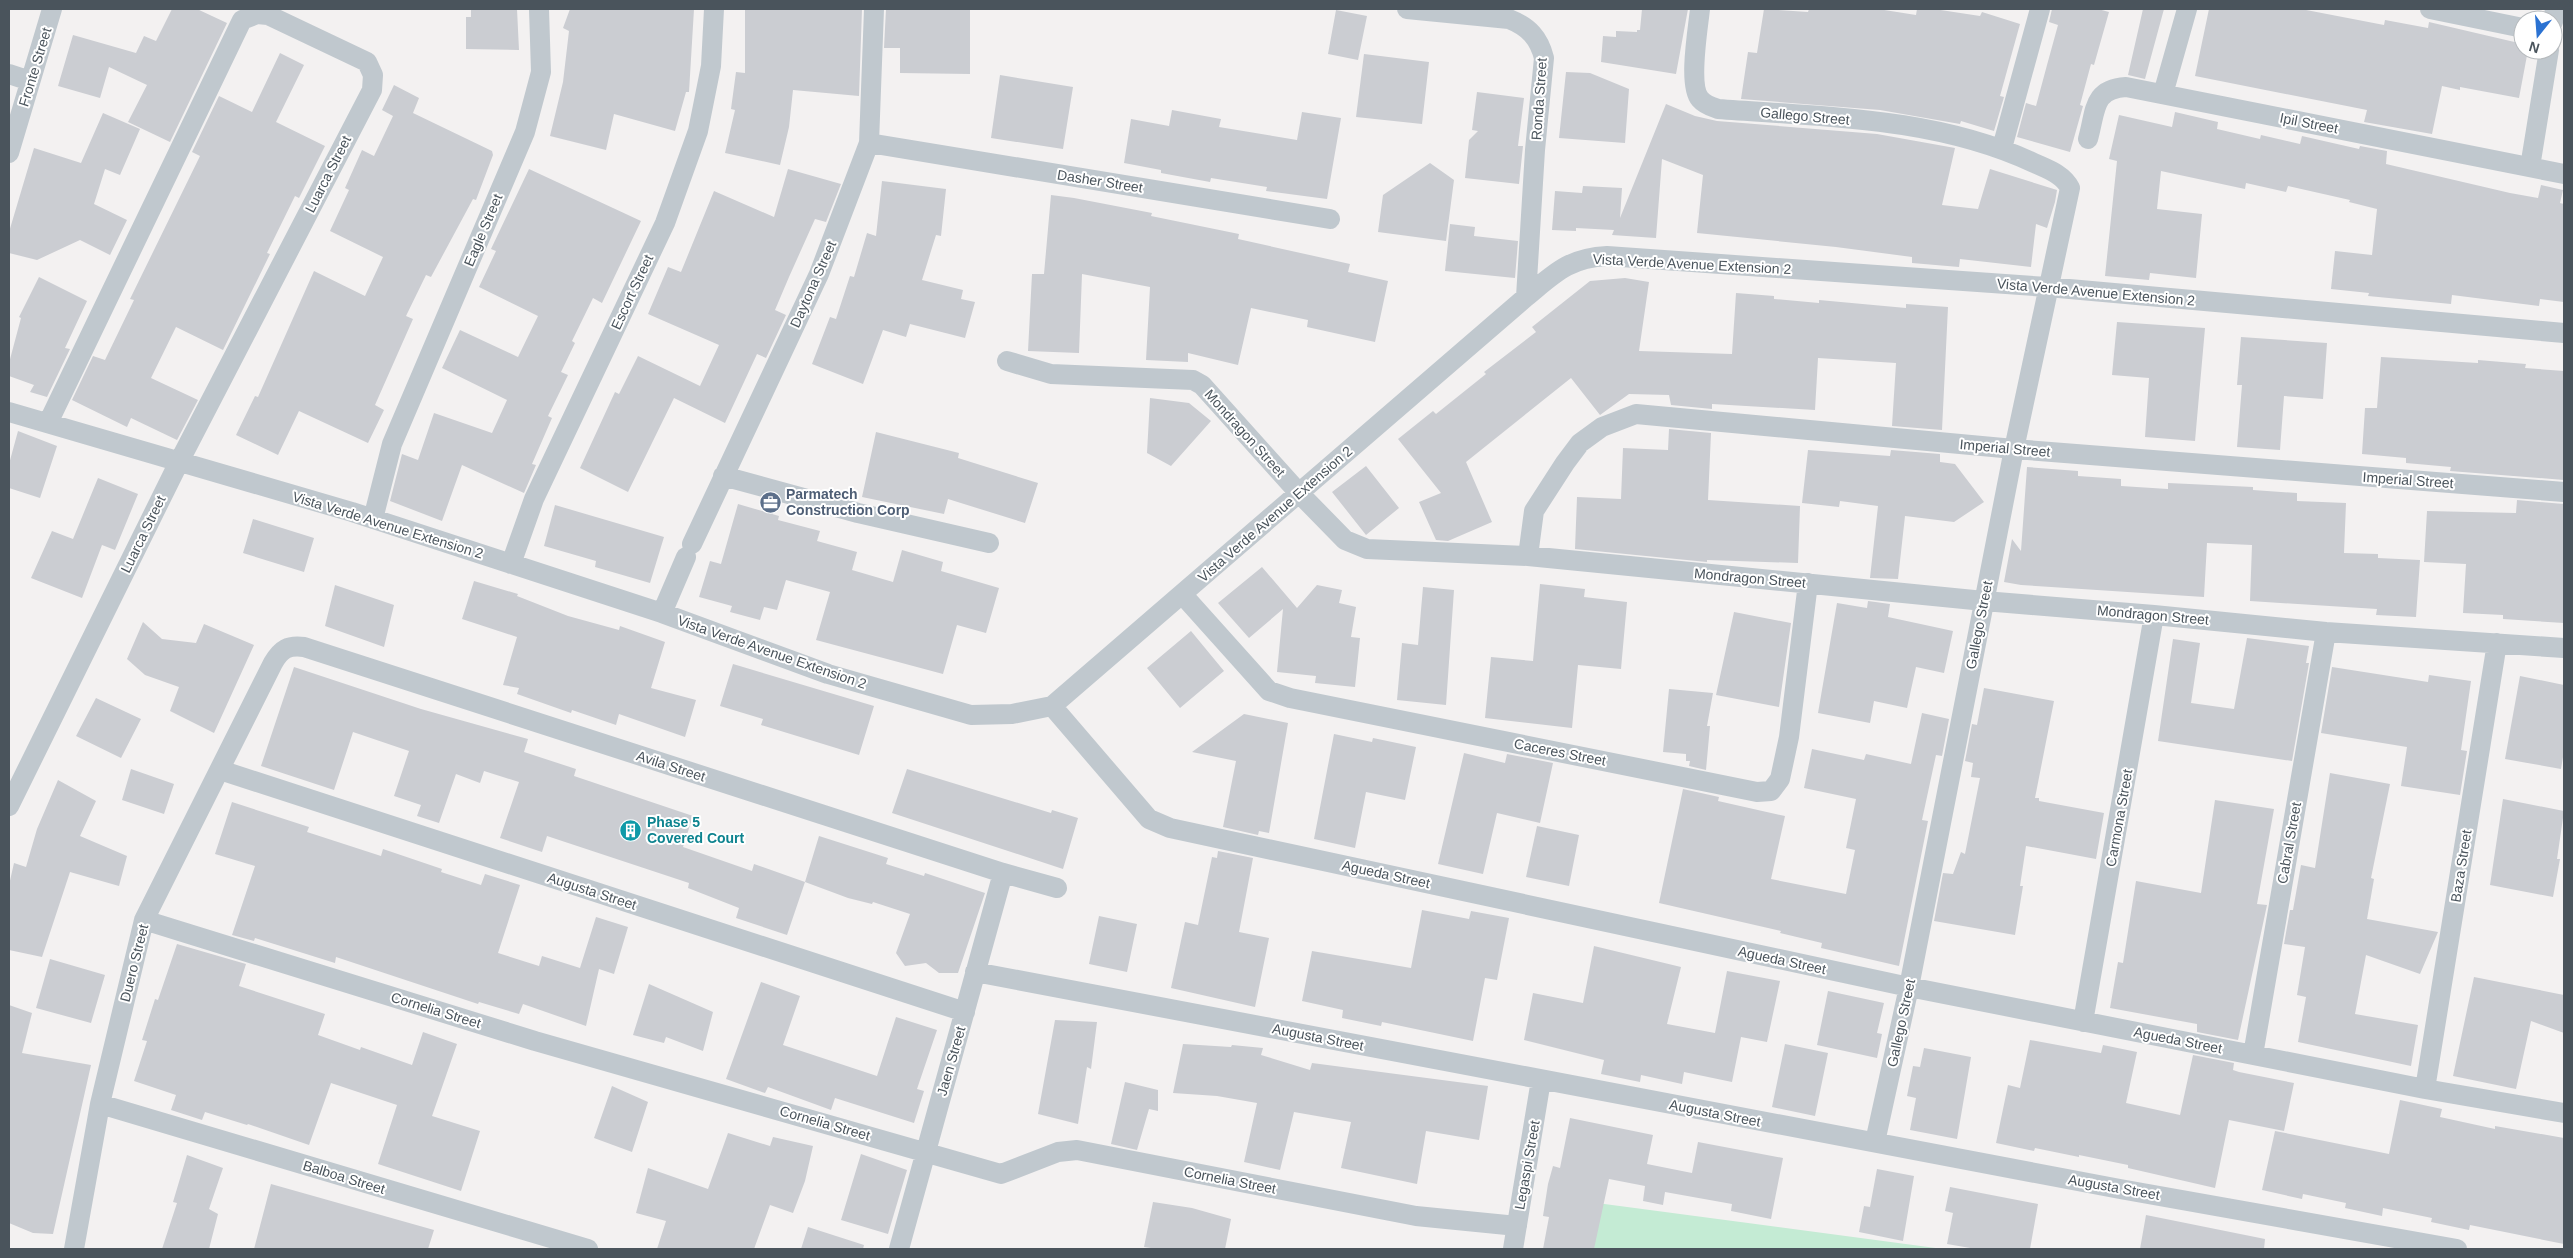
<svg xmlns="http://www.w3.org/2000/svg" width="2573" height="1258" font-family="Arial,sans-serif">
<rect width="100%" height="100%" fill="#f3f1f1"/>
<!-- green -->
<path fill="#c4ebd4" d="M1597,1203L1943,1249H1588Z"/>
<!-- building -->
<path fill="#cbcdd2" d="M172,9H197L227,23L170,142L128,122L147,85L109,67L100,98L58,86L73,35L136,53L144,36L156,41Z
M471,9H517L519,50L466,49V17H471Z
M570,9H694L689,92H686L675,131L614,114L606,150L550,136L563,82L569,31L563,28Z
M745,9H862L859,96L793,90L789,127L780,165L725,153L735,110L731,109L736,72L745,73Z
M886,9H970V74L900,73V48H884Z
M1642,9H1688L1676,74L1601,62L1603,36L1616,37V31L1637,32V30H1640Z
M1764,9L1808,12L1809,9H1878L1916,15L1917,9H1934L1980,16L1982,12L2020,24L2000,96L2004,97L1994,131L1961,121L1960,124L1880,110L1741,99L1748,52L1757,53Z
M2052,9H2098L2109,12L2094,65L2091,64L2080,105L2083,106L2070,152L2017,137L2026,103L2036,106L2047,65L2058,25L2049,22Z
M2143,9H2164L2145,79L2128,75Z
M2209,9H2301L2384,25L2385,20L2428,28L2429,22L2523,44V50H2528L2519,98L2460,87V90L2442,86L2432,134L2364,122L2367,110L2195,76Z
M1336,10L1367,16L1358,60L1328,54Z
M280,53L304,65L276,122L325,146L299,198L295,196L267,253L270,254L223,350L176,327L151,378L198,400L177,440L131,418L127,427L72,400L93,356L105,360L134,300L130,299L200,156L192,152L219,96L252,112Z
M1364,54L1429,62L1422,124L1356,117Z
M1566,72L1590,73L1629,89L1625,143L1559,138Z
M1000,75L1073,87L1063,149L991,138Z
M394,85L419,98L413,113L492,151L493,155L476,200L473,199L431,277L426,275L406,316L413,319L375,405L384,410L368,443L299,411L278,455L236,435L255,396L258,397L314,271L365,296L383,257L330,231L349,190L345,188L362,150L374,156L393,116L382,110Z
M1477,92L1524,98L1518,146H1523L1519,184L1465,178L1469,140L1478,131L1472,130Z
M1666,104L1695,116L1717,121L1877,134L1955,148L1942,205L1978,209L1990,169L2057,190L2055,202L2047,228L2036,224L2031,267L1960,259L1959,267L1912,263V257L1836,247L1697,233L1703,175L1662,159L1656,238L1612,235L1614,230L1576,228V231L1552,230L1555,191L1582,193L1583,186L1622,188L1620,218Z
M1172,110L1221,119L1219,127L1297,140L1302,112L1341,118L1327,199L1266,191L1267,187L1211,178L1210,182L1161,173V170L1124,163L1131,119L1169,126Z
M2175,112L2218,122L2217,129L2260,139L2261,135L2300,144L2302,136L2359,149L2360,146L2387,151L2386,164L2510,193L2538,198L2541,185L2563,190L2560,203L2564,204V302L2540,299L2539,306L2452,295L2451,304L2368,296L2369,293L2331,289L2335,251L2372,255L2377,209L2349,202L2350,200L2288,186L2286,192L2246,183L2245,189L2161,171L2157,209L2202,214L2196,278L2150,273L2149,280L2105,276L2117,161L2109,159L2119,115L2172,127Z
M103,113L140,129L120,175L105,169L94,204L127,220L110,255L80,240L37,260L9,253V232L34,148L81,163Z
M1430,163L1454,180L1446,241L1378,232L1383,195Z
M529,169L641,221L602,303L593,298L572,341L575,343L561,372L568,375L548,416L552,418L532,464L536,465L524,493L462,465L442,521L390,501L402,454L418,460L434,413L492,433L507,400L442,368L460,330L518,357L538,316L479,287L496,251L491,249Z
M788,169L841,184L826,222L815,219L789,277L775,310L786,315L766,358L757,354L725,423L674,398L628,492L580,468L615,392L619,394L638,356L700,386L719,345L648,314L668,267L681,272L714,191L774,217Z
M882,181L946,189L941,236L936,235L922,280L963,290L961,299L975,302L965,338L910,324L906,337L883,330L863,384L812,364L830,317L836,319L850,276L854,277L867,233L876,236Z
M1051,195L1074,198L1152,213L1151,216L1239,234L1238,239L1350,264L1348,272L1388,281L1375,342L1307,327L1308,320L1251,308L1238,365L1188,353V362L1146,360L1150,287L1082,274L1079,353L1028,351L1032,274H1044Z
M1450,224L1475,227L1474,236L1518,241L1515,278L1445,271Z
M39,277L87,301L65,348L70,349L47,397L30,392L34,385L9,376V363L21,318L19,317Z
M1625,278L1649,282L1639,351L1732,354L1736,293L1774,296V299L1819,303V300L1906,308V304L1948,307L1942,430L1892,426L1896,363L1818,358L1815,410L1712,404V409L1671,405L1669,395L1629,394L1600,415L1571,378L1466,462L1492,522L1448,541L1436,540L1419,502L1441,493L1398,439L1433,411L1436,414L1486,374L1484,372L1536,332L1532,327L1590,281Z
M2117,322L2205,328L2195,441L2145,437L2149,378L2112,375Z
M2241,337L2327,343L2323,399L2284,396L2280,450L2237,447L2242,385H2237Z
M2381,357L2478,363V360L2526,364L2525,368L2564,371V480L2450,471L2451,467L2406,463V458L2362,454L2365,408H2377Z
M1150,398L1189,403L1211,421L1171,466L1147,453Z
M1669,429L1711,433L1708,500L1800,506L1798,563L1707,560V562L1575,549L1577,497L1621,499L1623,448L1668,450Z
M18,431L57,446L40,498L9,488V464Z
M876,432L959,453L958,458L1038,483L1025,523L948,499L944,514L862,497Z
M1808,450L1890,456L1891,450L1940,454V462L1955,464L1984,502L1954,522L1905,516L1898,579L1870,578L1878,506L1840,501L1839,507L1802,503Z
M1366,466L1399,508L1366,535L1332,492Z
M2027,467L2078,471V476L2121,479V486L2168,489V483L2253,487V490L2297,493V501L2346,503L2344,553L2378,554V558L2420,560L2416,617L2376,615L2377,609L2250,601L2252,545L2207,543L2204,597L2021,585L2004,582L2012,539L2021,551Z
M98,478L138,494L115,550L102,545L82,598L31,578L52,531L73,539Z
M2517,500L2564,504V623L2503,619V615L2463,613L2466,564L2424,562L2427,511L2516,513Z
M738,504L779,516L778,520L820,531L817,541L857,552L852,570L893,582L902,550L943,562L941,571L999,588L986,633L957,625L943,674L816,640L830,592L786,580L777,610L764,607L760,620L730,612L732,606L699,597L710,561L721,564Z
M555,505L664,537L650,583L595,567L596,561L544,546Z
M253,519L314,538L304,572L243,553Z
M1262,567L1297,608L1317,585L1342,590L1339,603L1356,607L1351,637L1360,638L1355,687L1315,683L1316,676L1277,672L1283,609L1249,638L1218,603Z
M474,581L518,594L517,596L568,616L619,630L620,626L665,642L651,688L696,700L685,737L619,714L616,725L572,710L571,713L517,694L519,688L503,685L517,637L462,619Z
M1540,584L1585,589L1584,597L1627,602L1621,669L1578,665L1572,728L1485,718L1491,657L1533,661Z
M335,585L394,605L384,647L325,626Z
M1423,587L1454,590L1446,705L1397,700L1402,643L1418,645Z
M1868,601L1890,604L1888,617L1953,631L1944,673L1916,667L1907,708L1874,701L1870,723L1818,713L1837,603L1867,608Z
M1734,612L1791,623L1779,707L1716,695Z
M143,622L162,639L196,643L204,624L254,645L214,733L170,711L179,687L145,675L127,659Z
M1191,631L1224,671L1180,708L1147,668Z
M2247,638L2309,646L2306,663H2309L2292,761L2158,741L2173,639L2200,643L2191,703L2234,709Z
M733,664L874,706L859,755L761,725L763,719L720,706Z
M294,667L421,709L528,739L524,752L576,769L574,776L693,816L683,847L752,871L754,864L805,882L787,935L736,918L739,908L688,888L689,883L547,836L542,852L500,838L519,782L484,771L480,783L456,774L439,823L417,816L421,805L394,796L409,751L353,732L334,790L261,766Z
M2332,667L2428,682L2429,675L2471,681L2461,750L2467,751L2460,795L2401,786L2407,747L2321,733Z
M2520,676L2564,685V751L2561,769L2505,759Z
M1984,688L2054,701L2035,798H2039V801L2104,813L2096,859L2026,846L2020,886H2023L2015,935L1934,921L1943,873L1953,874L1961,852L1965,854L1980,778L1971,777L1973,763L1965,761L1972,724L1977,725Z
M1669,689L1713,693L1707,726H1710L1706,770L1689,766L1690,761H1686V754L1663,752Z
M96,698L141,719L121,758L76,736Z
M1922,713L1949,719L1942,756L1936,755L1922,820L1928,821L1899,966L1821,948L1822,943L1780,933L1781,931L1659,903L1683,789L1719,797L1718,801L1785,816L1771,879L1846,894L1855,850L1846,848L1856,799L1804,788L1812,749L1864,760L1866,754L1911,764Z
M1244,714L1288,723L1269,833L1259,831L1258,835L1223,827L1236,761L1192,752Z
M1334,734L1372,742L1373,738L1416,747L1405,800L1366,792L1355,848L1314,839Z
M1464,753L1505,763L1507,754L1553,763L1540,823L1497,813L1483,874L1438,864Z
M131,769L174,784L164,814L122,800Z
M907,769L1051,813L1052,810L1078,818L1063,869L892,813Z
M2330,773L2390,784L2371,878L2374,879L2367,919L2438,932L2420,974L2366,955L2355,1014L2418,1025L2411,1066L2298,1042L2306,997L2297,995L2305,947L2284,944L2290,910H2293L2301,865L2315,868Z
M58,780L96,801L80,836L127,856L119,886L70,872L42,957L9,950V885L14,863L26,867L37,829Z
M2503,799L2564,811L2557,859H2560L2553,897L2490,885Z
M2215,800L2274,809L2257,904L2267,905L2238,1040L2197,1032V1024L2110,1008L2118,962L2123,963L2136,881L2201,893Z
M232,802L309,827L307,832L381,856L383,849L442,869L441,872L481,885L485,874L520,885L498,953L539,966L542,956L580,968L596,917L628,927L614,974L599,969L586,1026L523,1004L519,1014L479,1002L478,1004L336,957L335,963L255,938L254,941L232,935L255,866L215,854Z
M1537,826L1579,835L1569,886L1526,877Z
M819,836L888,858L886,864L924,876L925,873L985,893L958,973H939L926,963L905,966L896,953L910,914L873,902L872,904L848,898L805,882Z
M1218,851L1253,858L1239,932L1269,938L1255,1007L1171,988L1185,922L1198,925L1212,857L1217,858Z
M1422,910L1469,919L1471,911L1509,918L1497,980L1485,978L1473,1041L1382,1022L1381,1026L1342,1018L1343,1010L1302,1001L1312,951L1411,968Z
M1099,916L1137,924L1127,972L1089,964Z
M177,944L246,964L239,986L325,1014L318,1035L360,1050L361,1047L412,1065L423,1032L457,1044L432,1116L480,1131L461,1191L378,1164L397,1105L331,1083L309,1145L248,1124L247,1125L205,1112L202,1120L171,1110L176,1095L134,1081L147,1041L142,1040L155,999L158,1000Z
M1594,946L1681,967L1667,1024L1715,1033L1727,971L1780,981L1767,1042L1741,1037L1732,1082L1684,1072L1682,1084L1641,1075L1640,1082L1601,1074L1604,1060L1524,1040L1533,993L1583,1003Z
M50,959L105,975L91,1023L36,1008Z
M2474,977L2564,995V1033L2531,1021L2516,1089L2453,1076Z
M761,982L800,996L783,1045L877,1076L896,1017L937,1030L917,1089L924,1091L914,1123L835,1098L831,1110L768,1087L765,1093L726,1079Z
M649,984L713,1012L703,1051L666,1037L664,1043L633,1035Z
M1828,991L1884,1003L1877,1033L1882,1034L1877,1058L1817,1045Z
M9,1005L32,1013L22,1053L91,1065L53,1234L33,1233L9,1223Z
M1055,1020L1097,1022L1091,1069L1087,1067L1078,1124L1038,1114Z
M2030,1040L2101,1053L2103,1045L2137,1052L2126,1103L2180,1115L2193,1055L2234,1063L2233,1070L2239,1072L2294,1083L2284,1131L2229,1120L2215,1188L2128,1168V1165L2079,1155V1157L2035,1148L2034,1151L1996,1143L2008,1085L2020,1088Z
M1183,1044L1231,1047L1232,1045L1263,1048L1261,1055L1310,1070L1312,1063L1488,1086L1479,1140L1426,1131L1417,1184L1341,1168L1351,1122L1294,1112L1280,1170L1244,1162L1257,1103L1217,1096L1173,1093Z
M1785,1044L1828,1053L1815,1116L1772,1107Z
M1924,1048L1971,1057L1957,1139L1910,1130L1916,1098L1907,1096L1913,1066L1920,1067Z
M1125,1082L1158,1090V1111L1149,1109L1137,1150L1111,1144Z
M612,1086L648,1102L632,1152L594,1138Z
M2400,1100L2442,1109L2440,1117L2495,1129V1126L2564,1138V1244L2470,1225L2469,1230L2431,1222L2432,1218L2383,1208L2382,1216L2345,1208L2346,1203L2303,1194L2302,1199L2262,1190L2275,1131L2389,1154Z
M1570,1118L1653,1135L1647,1164L1692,1173L1698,1142L1783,1158L1771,1219L1731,1211L1732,1204L1665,1192L1663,1205L1643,1201L1645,1186L1609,1179L1594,1249H1543L1549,1217L1543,1216L1548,1184L1553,1166L1560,1168Z
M728,1133L770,1146L773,1137L813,1146L805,1181L793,1213L770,1205L754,1249H657L666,1221L636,1213L648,1168L708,1189Z
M861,1154L907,1170L888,1234L841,1220Z
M187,1155L223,1168L209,1209L218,1214L209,1249H162L177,1203L173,1202Z
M1877,1169L1914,1176L1903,1241L1859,1232L1864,1206L1870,1207Z
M271,1184L434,1230L428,1249H254Z
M1950,1187L2038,1204L2030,1249H1976L1947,1244L1953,1213L1945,1211Z
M1153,1202L1192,1208L1231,1219L1225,1249H1158L1144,1247Z
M2146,1215L2265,1239L2264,1249H2140Z
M808,1227L864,1245L863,1249H801Z"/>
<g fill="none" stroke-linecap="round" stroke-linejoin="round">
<!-- street -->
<path stroke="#c0c8ce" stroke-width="20" d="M1407,9L1509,19C1529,27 1539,38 1544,58L1535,150L1526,297
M1700,9C1698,29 1688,85 1700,99C1705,105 1712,107 1718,109C1824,117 1936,117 2034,163C2047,169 2063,174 2070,188L2014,449L1909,987L1875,1142
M2430,9L2523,28
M2553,22L2555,9
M9,74L30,81
M2163,94L2187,9
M2088,139C2096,111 2092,89 2126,87L2564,174
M869,143L1330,219
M2002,148L2040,9
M9,153L52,9
M2530,167L2549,50
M1007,361L1051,374L1193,380L1202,385L1299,493L1345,540L1367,549L1528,556L1984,601L2154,615L2326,632L2564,648
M9,412L352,512L662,613L828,674L971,715L1012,714L1052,706L1526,297C1554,274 1568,258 1607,256L2047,287L2564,333
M723,476L858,513L989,543
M373,519L392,444L525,132L541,72L539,9
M692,544L819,274L869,143L874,9
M1528,556L1534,511L1565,463L1580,443L1602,427L1636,414L2014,449L2564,492
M511,564L534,499L665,223L698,131L711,66L714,9
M1182,594L1269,691L1290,698L1757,792L1771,791L1780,779L1789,737L1808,583
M662,613L686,557
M1052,706L1149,819L1170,828L1909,987L2425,1089L2564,1113
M220,770L965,1012
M9,806L179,462L372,90L373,75L367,62L268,15L257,14L242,20L48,423
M144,920L535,1041L1001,1174L1058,1152L1077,1150L1416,1216L1517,1226
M975,972L2120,1189L2457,1249
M2083,1022L2154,615
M2253,1055L2326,632
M2425,1089L2497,643
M100,1104L588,1249
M74,1249L100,1104L144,920L273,663C281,649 288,645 304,647L1003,873L1057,888
M899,1249L1003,873
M1513,1249L1541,1080"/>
</g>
<!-- icons -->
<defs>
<symbol id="office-disc" viewBox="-11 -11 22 22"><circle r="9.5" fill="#5c6f8a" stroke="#fff"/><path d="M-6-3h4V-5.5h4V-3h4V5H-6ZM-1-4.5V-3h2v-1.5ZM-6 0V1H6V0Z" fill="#fff"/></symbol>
<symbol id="building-disc" viewBox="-11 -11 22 22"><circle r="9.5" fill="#0f9aa8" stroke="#fff"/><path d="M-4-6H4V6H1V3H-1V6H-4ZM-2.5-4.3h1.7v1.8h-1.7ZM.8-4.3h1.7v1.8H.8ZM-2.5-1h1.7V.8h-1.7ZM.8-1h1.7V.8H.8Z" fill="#fff"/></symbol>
</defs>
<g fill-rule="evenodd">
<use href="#office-disc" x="758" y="490" width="25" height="25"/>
<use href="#building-disc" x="618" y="818" width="25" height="25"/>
</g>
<g text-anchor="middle" stroke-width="4" stroke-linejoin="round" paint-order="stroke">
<!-- street labels -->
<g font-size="14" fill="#4a545c" stroke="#fff">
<text transform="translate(35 67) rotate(-73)" y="5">Fronte Street</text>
<text transform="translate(1539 99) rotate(-86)" y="5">Ronda Street</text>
<text transform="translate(1805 116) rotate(5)" y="5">Gallego Street</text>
<text transform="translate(2309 123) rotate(11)" y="5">Ipil Street</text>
<text transform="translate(328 174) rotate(-63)" y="5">Luarca Street</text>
<text transform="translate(1100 181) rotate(9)" y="5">Dasher Street</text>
<text transform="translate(483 230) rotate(-67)" y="5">Eagle Street</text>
<text transform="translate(1692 264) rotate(3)" y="5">Vista Verde Avenue Extension 2</text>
<text transform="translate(813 284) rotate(-66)" y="5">Daytona Street</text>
<text transform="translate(632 292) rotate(-65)" y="5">Escort Street</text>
<text transform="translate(2096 292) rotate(5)" y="5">Vista Verde Avenue Extension 2</text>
<text transform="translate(1245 433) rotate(48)" y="5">Mondragon Street</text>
<text transform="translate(2005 448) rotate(5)" y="5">Imperial Street</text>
<text transform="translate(2408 480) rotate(4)" y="5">Imperial Street</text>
<text transform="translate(1275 514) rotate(-41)" y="5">Vista Verde Avenue Extension 2</text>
<text transform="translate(388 525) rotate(17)" y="5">Vista Verde Avenue Extension 2</text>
<text transform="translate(143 534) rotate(-64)" y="5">Luarca Street</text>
<text transform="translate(1750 578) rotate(5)" y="5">Mondragon Street</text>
<text transform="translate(2153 615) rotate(5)" y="5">Mondragon Street</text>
<text transform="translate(1979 625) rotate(-79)" y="5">Gallego Street</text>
<text transform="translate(772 652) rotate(19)" y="5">Vista Verde Avenue Extension 2</text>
<text transform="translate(1560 752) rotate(11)" y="5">Caceres Street</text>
<text transform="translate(671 766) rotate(18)" y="5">Avila Street</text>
<text transform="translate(2119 818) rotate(-80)" y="5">Carmona Street</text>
<text transform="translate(2289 843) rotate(-80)" y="5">Cabral Street</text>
<text transform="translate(2461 866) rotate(-81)" y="5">Baza Street</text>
<text transform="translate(1386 874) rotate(12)" y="5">Agueda Street</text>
<text transform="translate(592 891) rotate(18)" y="5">Augusta Street</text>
<text transform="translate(1782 960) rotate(12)" y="5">Agueda Street</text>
<text transform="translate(134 963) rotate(-76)" y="5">Duero Street</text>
<text transform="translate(436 1010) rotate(17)" y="5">Cornelia Street</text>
<text transform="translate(1901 1023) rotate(-78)" y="5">Gallego Street</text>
<text transform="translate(1318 1037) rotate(11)" y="5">Augusta Street</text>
<text transform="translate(2178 1040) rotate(11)" y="5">Agueda Street</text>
<text transform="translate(951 1061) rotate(-74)" y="5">Jaen Street</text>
<text transform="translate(1715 1113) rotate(11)" y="5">Augusta Street</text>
<text transform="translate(825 1123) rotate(16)" y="5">Cornelia Street</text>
<text transform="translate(1527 1165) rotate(-80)" y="5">Legaspi Street</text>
<text transform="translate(344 1177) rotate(17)" y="5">Balboa Street</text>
<text transform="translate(1230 1180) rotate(11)" y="5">Cornelia Street</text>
<text transform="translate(2114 1187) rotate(10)" y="5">Augusta Street</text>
</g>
<!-- service labels -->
<g font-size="14" font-weight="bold" fill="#4e5e75" stroke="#fff" text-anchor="start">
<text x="786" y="499">Parmatech<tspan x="786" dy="16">Construction Corp</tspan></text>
</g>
<!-- culture labels -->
<g font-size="14" font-weight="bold" fill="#0d838f" stroke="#fff" text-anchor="start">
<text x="647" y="827">Phase 5<tspan x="647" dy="16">Covered Court</tspan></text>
</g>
</g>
<!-- border -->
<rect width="2573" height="1258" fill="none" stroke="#4a545c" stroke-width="20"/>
<!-- north arrow -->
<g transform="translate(2538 35) rotate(197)"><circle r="24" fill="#ffffff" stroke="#b7bbbe"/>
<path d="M0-4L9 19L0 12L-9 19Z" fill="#2b72d2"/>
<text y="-8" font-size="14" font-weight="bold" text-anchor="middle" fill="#4a545c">N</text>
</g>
</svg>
